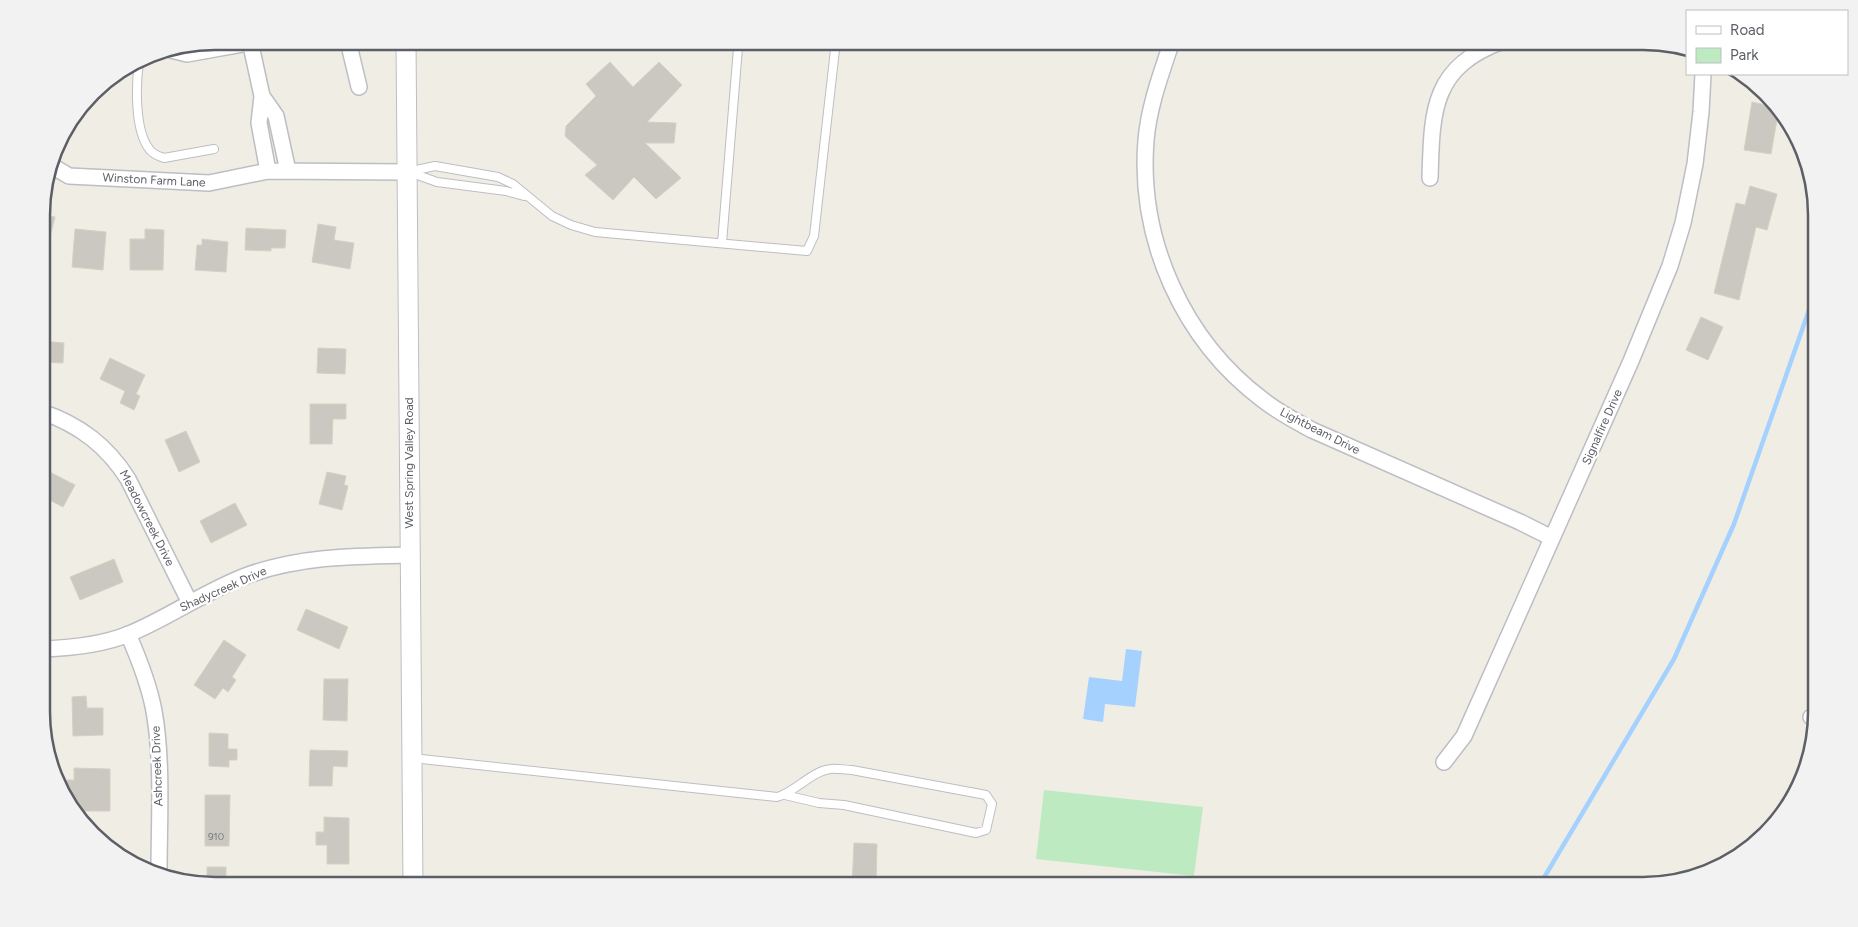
<svg xmlns="http://www.w3.org/2000/svg" width="1858" height="927" font-family="Figtree,sans-serif">
<rect width="100%" height="100%" fill="#f0eee4"/>
<!-- green -->
<path fill="#beeac1" d="M1044,790L1203,807L1194,876L1036,859Z"/>
<!-- water -->
<path fill="#a5d1ff" d="M1126,649L1142,651L1135,707L1105,704L1103,722L1083,719L1089,677L1122,681Z"/>
<g fill="none" stroke-linecap="round" stroke-linejoin="round">
<!-- stream -->
<path stroke="#a5d1ff" stroke-width="4.5" d="M1538,885L1545,876L1674,659L1734,524L1816,290"/>
</g>
<!-- building -->
<path fill="#cbc8c1" stroke="#d5d1c1" d="M610,62L633,87L659,62L682,85L647,122L676,123L674,143H645L681,178L656,199L634,177L613,200L585,175L597,165L565,136L566,126L596,96L586,84Z
M1752,102L1779,108L1771,154L1744,150Z
M1750,186L1777,194L1767,230L1756,227L1739,300L1714,293L1736,203L1745,205Z
M42,214L55,217L51,233L42,231Z
M318,224L336,227L334,240L354,243L350,269L312,262Z
M246,228L286,230L285,248H271V251L245,250Z
M75,229L106,232L103,270L72,267Z
M145,229L164,230L163,270H130V239H145Z
M202,239L228,242L226,272L195,270L197,245H202Z
M1701,317L1723,327L1708,360L1686,350Z
M42,341L64,343L63,363L42,362Z
M318,348L346,349L345,374L317,373Z
M110,358L145,375L136,394L140,396L134,410L120,403L125,391L100,379Z
M310,404H346V419H333L332,444H310Z
M186,431L200,462L179,472L165,440Z
M42,468L75,485L63,507L42,496Z
M327,472L346,476L344,485L348,486L342,510L319,504Z
M235,503L247,525L211,543L200,521Z
M114,559L123,582L80,600L70,577Z
M306,609L348,627L339,649L297,630Z
M224,640L246,655L232,677L236,680L228,692L223,688L215,699L194,685Z
M324,679H348L347,721L323,720Z
M86,696L87,708H103V735L73,736L72,697Z
M209,733L228,734V749H237V760H229V767L209,766Z
M310,750L348,751L347,767L333,766L332,786H309Z
M74,768L110,769V811H74L67,792V780H74Z
M205,795H230L229,846H205Z
M324,817L349,818V864H327V845H316V832H324Z
M854,843L877,844L876,886H852Z
M207,867H226V886L207,884Z"/>
<g fill="none" stroke-linecap="round" stroke-linejoin="round">
<defs>
<path id="service" d="M139,61C136,84 134,131 150,150C154,155 159,156 164,158L214,149
M407,172L435,166L498,177L513,184L552,216L571,225L595,232L807,251L814,236L836,41
M409,172L437,182L506,191L524,196
M722,243L738,48L742,41
M412,758L777,797C796,792 811,771 831,769C837,768 845,770 852,770L986,795L992,804L986,830L976,833L844,805L819,803L785,795"/>
<path id="minor" d="M250,41L262,96L259,123L268,171
M348,41L359,87
M1172,41C1161,74 1149,106 1146,140C1138,240 1183,340 1263,400C1278,412 1295,421 1312,430L1520,522L1552,538
M171,50L187,54L260,41
M262,96L276,116L288,171
M52,166L69,176L209,183L268,171L407,172
M1430,178C1432,112 1431,67 1503,41
M42,412C80,425 107,446 128,479L190,603
M128,634C139,659 149,684 154,711C163,762 159,821 159,873
M43,649C71,648 102,645 129,634C170,617 207,590 248,575C301,556 355,556 410,555
M1811,717H1815
M1444,762L1464,736L1631,361L1670,266L1683,223L1695,164L1701,112L1703,74"/>
<path id="tertiary" d="M406,41L413,886"/>
</defs>
<!-- service casing -->
<use href="#service" stroke="#bcbec4" stroke-width="10"/>
<!-- minor casing -->
<use href="#minor" stroke="#bcbec4" stroke-width="18"/>
<!-- tertiary casing -->
<use href="#tertiary" stroke="#bcbec4" stroke-width="21"/>
<!-- service -->
<use href="#service" stroke="#fff" stroke-width="8"/>
<!-- minor -->
<use href="#minor" stroke="#fff" stroke-width="15"/>
<!-- tertiary -->
<use href="#tertiary" stroke="#fff" stroke-width="19"/>
</g>
<g text-anchor="middle" stroke-width="4.5" stroke-linejoin="round" paint-order="stroke">
<!-- number labels -->
<g font-size="10" fill="#787a7d">
<text x="216" y="840">910</text>
</g>
<!-- street labels -->
<g font-size="12" fill="#5c6066" stroke="#fff">
<text transform="translate(154 180) rotate(3)" y="4">Winston Farm Lane</text>
<text transform="translate(1602 427) rotate(-66)" y="4">Signalfire Drive</text>
<text transform="translate(1320 431) rotate(27)" y="4">Lightbeam Drive</text>
<text transform="translate(409 463) rotate(-90)" y="4">West Spring Valley Road</text>
<text transform="translate(147 518) rotate(63)" y="4">Meadowcreek Drive</text>
<text transform="translate(223 589) rotate(-24)" y="4">Shadycreek Drive</text>
<text transform="translate(157 766) rotate(-92)" y="4">Ashcreek Drive</text>
</g>
</g>
<!-- crop -->
<path d="M0 0H1858V927H0ZM215 50H1643A165 165 0 0 1 1808 215V712A165 165 0 0 1 1643 877H215A165 165 0 0 1 50 712V215A165 165 0 0 1 215 50Z" fill="#f2f2f3" fill-rule="evenodd"/>
<path fill="none" stroke="#5c6066" stroke-width="2.5" d="M215 50H1643A165 165 0 0 1 1808 215V712A165 165 0 0 1 1643 877H215A165 165 0 0 1 50 712V215A165 165 0 0 1 215 50Z"/>
<!-- legend -->
<rect x="1686" y="10" width="162" height="65" fill="#ffffff" stroke="#bebfc2"/>
<rect x="1696" y="26" width="25" height="8" fill="#ffffff" stroke="#bebfc2"/>
<text x="1730" y="35" font-size="15" fill="#5c6066">Road</text>
<rect x="1696" y="48" width="25" height="15" fill="#beeac1" stroke="#bebfc2"/>
<text x="1730" y="60" font-size="15" fill="#5c6066">Park</text>
</svg>
